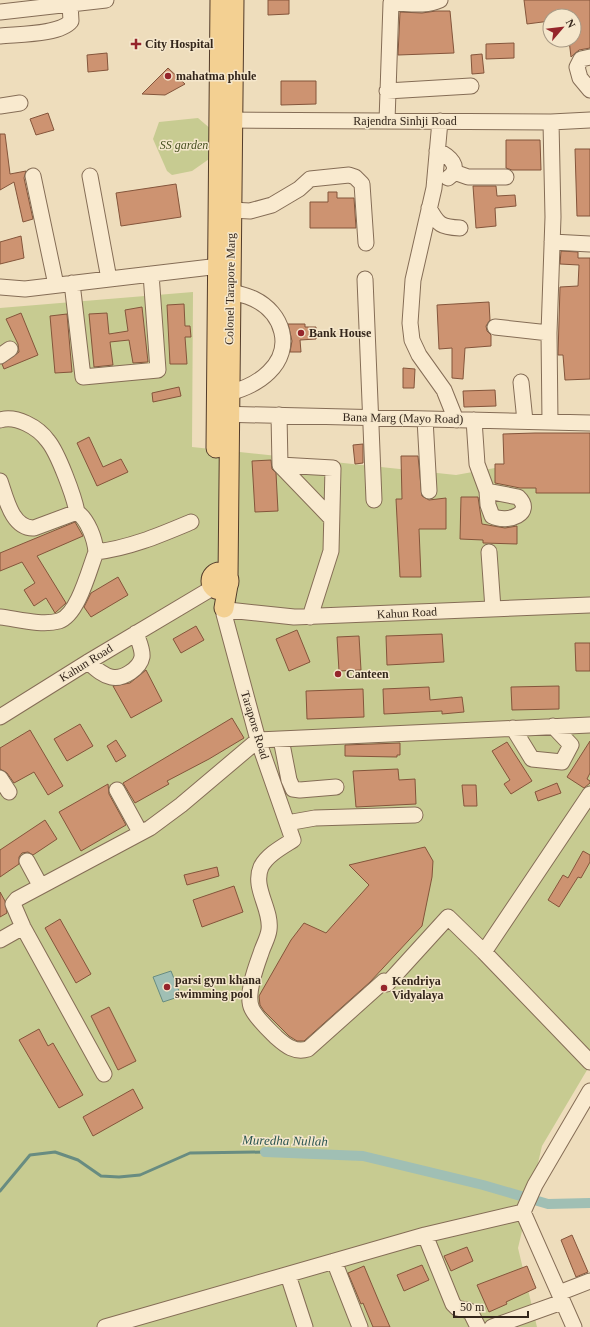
<svg xmlns="http://www.w3.org/2000/svg" width="590" height="1327" font-family="'Times New Roman',serif">
<rect width="100%" height="100%" fill="#eeddbc"/>
<!-- green -->
<path fill="#c7cb91" d="M198,118L212,130V157L192,171L172,175L167,171L153,139L159,122Z
M193,292L192,447L456,475L590,451V1065L542,1146L518,1248L537,1327H0V308Z"/>
<!-- water -->
<path fill="#a0bfb4" stroke="#688c81" d="M171,971L181,996L163,1002L153,977Z"/>
<g fill="none" stroke-linecap="round" stroke-linejoin="round">
<!-- stream -->
<path stroke="#688c81" stroke-width="3" d="M0,1191L30,1155L55,1152L78,1160L101,1176L119,1177L140,1175L190,1153L265,1152"/>
<!-- canal -->
<path stroke="#a0bfb4" stroke-width="10" d="M265,1152L363,1156L483,1185L548,1204L590,1203"/>
</g>
<!-- building -->
<path fill="#cd9371" stroke="#84553b" d="M268,0H289V14L268,15Z
M524,0H590V48L579,50L571,57L569,40H574V16H550V21L527,24Z
M436,11H450L454,53L398,55L400,12L422,13Z
M514,43V58L486,59V44Z
M107,53L108,70L88,72L87,55Z
M482,54L484,73L472,74L471,55Z
M168,68L185,84L165,95L142,94Z
M281,81H316V104L281,105Z
M48,113L54,130L36,135L30,119Z
M0,134H5L10,174L26,171L24,178L33,219L23,222L14,182L0,190Z
M506,140H540L541,170H512L506,168Z
M575,149H590V216H577Z
M176,184L181,217L121,226L116,193Z
M473,186H496L497,196L515,195L516,206L495,208L496,226L476,228Z
M328,192H337V198H354L356,228H310V202H328Z
M21,236L24,258L0,264V242Z
M561,251L578,252V258H590V379L565,380L563,355H558L560,287L578,286L579,265L560,264Z
M489,302L490,320L486,326L487,331L491,335V346L465,348L463,379L452,378V348L439,349L437,305Z
M184,304L185,326H190L191,337H185L187,364H170L167,305Z
M142,307L148,362L133,363L129,340L110,342L113,365L94,367L89,314L107,313L109,334L128,331L125,310Z
M21,313L38,355L4,369L2,364L19,352L18,344L6,319Z
M67,314L72,372L55,373L50,316Z
M288,324H305V327H316V339L300,340L301,352H290L292,341Z
M403,368L415,369L414,388H403Z
M179,387L181,396L153,402L152,393Z
M495,390L496,406L464,407L463,391Z
M535,433H590V493H536V488H520L495,483V464H504L503,434Z
M89,437L103,467L121,459L128,472L97,486L77,443Z
M363,444V463L355,464L353,445Z
M401,456H418L422,496L429,500L446,498V529H419L421,577H400L396,499H402Z
M271,460L272,469L276,473L278,511L255,512L252,461Z
M461,497H478L482,524L505,528L517,526V544L483,543V540L460,539Z
M75,522L83,536L37,556L66,603L55,613L46,598L34,606L24,590L35,583L22,562L0,571V553Z
M118,577L128,595L91,617L84,607L91,593Z
M196,626L204,640L181,653L173,639Z
M297,630L310,662L289,671L276,639Z
M442,634L444,662L387,665L386,636Z
M359,636L361,670L339,671L337,637Z
M575,643H590V671H576Z
M146,670L162,701L131,718L113,686L130,683Z
M559,686V709L512,710L511,687Z
M429,687L430,700L462,697L464,712L442,714V711L384,714L383,689Z
M363,689L364,717L307,719L306,691Z
M232,718L244,738L209,759L167,781L169,784L135,803L123,783Z
M80,724L93,746L67,761L54,739Z
M30,730L63,786L48,795L34,772L14,783L7,773L0,769V748Z
M116,740L126,756L116,762L107,746Z
M590,741V773L587,779L590,781V783L584,788L567,777Z
M507,742L532,781L511,794L504,784L510,780L492,751Z
M400,743V755H397V757L345,756V745Z
M398,769L399,780L415,779L416,804L356,807L353,771Z
M557,783L561,793L538,801L535,792Z
M108,784L109,794L126,825L81,851L59,812Z
M462,785H476L477,806H464Z
M45,820L57,839L33,855L28,852L22,853L19,857V864L0,877V850Z
M425,847L433,861L432,877L422,926L370,982L304,1041H297L289,1036L264,1011L260,1005L259,996L291,940L304,923L326,933L369,885L349,865Z
M583,851L590,855V862L581,878L578,877L559,907L548,900L563,875L568,878Z
M217,867L219,876L187,885L184,875Z
M234,886L243,912L202,927L193,900Z
M0,892L5,901L7,913L0,917Z
M60,919L91,974L76,983L45,928Z
M109,1007L136,1061L118,1070L91,1016Z
M39,1029L48,1046L53,1043L83,1095L59,1108L19,1040Z
M133,1089L143,1108L93,1136L83,1117Z
M572,1235L588,1272L576,1277L561,1240Z
M467,1247L473,1261L451,1271L444,1256Z
M422,1265L429,1280L404,1291L397,1275Z
M364,1266L380,1304L390,1327H373L363,1303L361,1304L348,1273Z
M527,1266L536,1288L506,1302L507,1304L489,1312L477,1285Z"/>
<g fill="none" stroke-linecap="round" stroke-linejoin="round">
<defs>
<path id="minor" d="M0,12L106,0
M0,36C17,34 60,35 71,21L70,4
M590,57L581,59L577,67L580,78L590,90
M387,91L471,86
M0,106L20,103
M222,120L551,122L590,120
M387,121L391,3C407,3 425,7 440,0
M440,121L434,188L413,280L410,323L412,340L419,355L444,390L456,420
M437,151C449,155 463,168 448,178
M454,172L468,177H506
M33,176L56,285
M90,176L109,279
M429,208C438,225 441,227 460,228
M231,210L250,211L272,205L299,189L310,179L349,175L355,177L362,184L366,243
M552,242L590,244
M365,279L374,500
M72,283L83,377L158,370L151,274
M0,287L25,289L228,265
M495,327L549,333
M0,356L10,349
M521,382L525,421
M229,393C244,389 258,383 269,372C294,348 283,313 254,299C246,295 238,294 230,291
M218,414L590,423
M279,415L280,465L331,518
M425,419L429,491
M0,420C16,415 38,427 48,441C58,453 74,496 77,512
M474,420L477,464L487,491L488,505L492,516C508,524 535,513 518,497L487,491
M550,422L549,333L553,217L551,122
M280,465L333,468L331,551L310,617
M0,481C6,498 12,529 34,528L77,512C88,520 95,539 96,552C89,570 78,615 59,621C42,626 17,619 0,617
M96,552C130,548 160,535 191,522
M489,552L493,609
M590,605L294,617L228,610L224,608V614L258,740L293,840C282,847 267,855 261,867C252,888 272,909 269,930C268,938 263,946 261,953C256,967 245,995 252,1009C257,1019 269,1030 276,1037C286,1046 295,1053 308,1049L384,981L387,984L448,917L484,952L590,1062
M88,662C95,668 102,675 111,677C123,680 140,668 142,657C143,649 138,640 136,633
M0,717L88,662L214,587
M513,728L532,759L562,762L571,745L553,726
M281,739L289,780L293,789L300,790L336,787
M0,778L9,792
M117,790L140,832
M287,823L315,818L415,815
M27,861L40,885
M0,940L23,927
M484,952L590,794
M104,1074L23,927L13,904L17,899L150,828L181,805L258,740L590,725
M425,1235L453,1304L457,1308L470,1311L478,1327
M334,1261L360,1327
M288,1275L305,1327
M559,1293L590,1281
M105,1327L425,1235L523,1212
M492,1327L562,1302
M574,1327L523,1212L535,1185L590,1091"/>
<path id="major" d="M216,448L220,0
M211 581a9 9 0 1 1 18 0a9 9 0 1 1-18 0Z
M228,577L234,0
M224,608L228,585"/>
</defs>
<!-- minor casing -->
<use href="#minor" stroke="#856d56" stroke-width="17"/>
<!-- major casing -->
<use href="#major" stroke="#523b2a" stroke-width="21"/>
<!-- minor -->
<use href="#minor" stroke="#f9eacf" stroke-width="15"/>
<!-- major -->
<use href="#major" stroke="#f3d092" stroke-width="19"/>
</g>
<!-- markers -->
<g fill="#95252b" stroke="#f5e7cc" stroke-width="1.5">
<path d="M134 38h4v4h4v4h-4v4h-4v-4h-4v-4h4z"/>
<circle cx="168" cy="76" r="4"/>
<circle cx="301" cy="333" r="4"/>
<circle cx="338" cy="674" r="4"/>
<circle cx="167" cy="987" r="4"/>
<circle cx="384" cy="988" r="4"/>
</g>
<g text-anchor="middle" stroke-width="3" stroke-linejoin="round" paint-order="stroke">
<!-- poi labels -->
<g font-size="12" font-weight="bold" fill="#34261b" stroke="#f5e7cc" text-anchor="start">
<text x="145" y="48">City Hospital</text>
<text x="176" y="80">mahatma phule</text>
<text x="309" y="337">Bank House</text>
<text x="346" y="678">Canteen</text>
<text x="175" y="984">parsi gym khana<tspan x="175" dy="14">swimming pool</tspan></text>
<text x="392" y="985">Kendriya<tspan x="392" dy="14">Vidyalaya</tspan></text>
</g>
<!-- street labels -->
<g font-size="12" fill="#34261b" stroke="#f5e7cc">
<text x="405" y="125">Rajendra Sinhji Road</text>
<text transform="translate(230 289) rotate(-89)" y="4">Colonel Tarapore Marg</text>
<text transform="translate(403 418) rotate(1)" y="4">Bana Marg (Mayo Road)</text>
<text transform="translate(407 613) rotate(-3)" y="4">Kahun Road</text>
<text transform="translate(86 663) rotate(-32)" y="4">Kahun Road</text>
<text transform="translate(255 725) rotate(73)" y="4">Tarapore Road</text>
</g>
<!-- park labels -->
<g font-size="12" font-style="italic" fill="#475121" stroke="#f5e7cc">
<text x="184" y="149">SS garden</text>
</g>
<!-- water labels -->
<g font-size="13" font-style="italic" fill="#2a5450" stroke="#f5e7cc">
<text transform="translate(285 1140) rotate(1)" y="5">Muredha Nullah</text>
</g>
</g>
<!-- north arrow -->
<g transform="translate(562 28) rotate(62)"><circle r="19" fill="#f5e7cc" stroke="#a89a85"/>
<path d="M0-3L7 15L0 10L-7 15Z" fill="#95252b"/>
<text y="-6" font-size="11" font-weight="bold" text-anchor="middle" fill="#34261b">N</text>
</g>
<!-- scale -->
<path d="M454 1311v6h74v-6" fill="none" stroke="#34261b" stroke-width="2"/>
<text x="460" y="1311" font-size="12" fill="#34261b" stroke="#f5e7cc" stroke-width="3" paint-order="stroke">50 m</text>
</svg>
